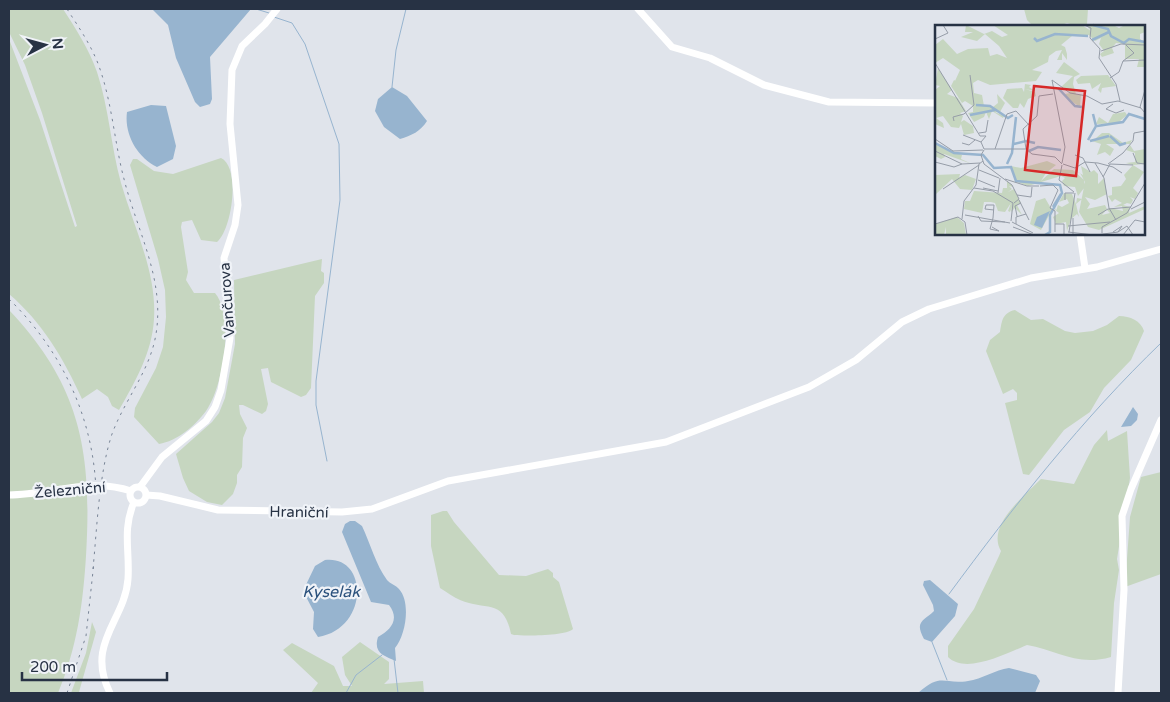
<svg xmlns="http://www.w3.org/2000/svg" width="1170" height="702" font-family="'Varela Round',sans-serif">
<rect width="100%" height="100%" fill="#e0e4eb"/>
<!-- green -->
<path fill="#c6d6c0" d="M9,9H63C76,29 89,49 97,72C109,108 111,147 121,183C134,228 157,272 154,319C152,353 135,382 119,410L112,406L108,397L97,389L82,399C64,359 42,322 9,294V39L40,120L75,227L77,226L42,113L25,65L9,32Z
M1024,9H1088L1087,24L1077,26L1067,23L1059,26H1033L1027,20Z
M221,158C241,167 232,230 217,242L201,240L192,220L182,222L181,227L188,272L186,280L194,293H215C235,317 223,387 206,411C195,426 177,441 159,444L134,417L135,408L156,368L163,347L166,317L165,290L158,259L130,165L133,159H137L154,171L173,174Z
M322,259L321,271L324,273V283L315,296L311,388L306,395L301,397L271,382L268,368L261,369L268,404L266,411L262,414L243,405H239L240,414L247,428L243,438L242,467L237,475V483L233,494L222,505L207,502L189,491L183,478L176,454L212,422L219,413L225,398L235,344L234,280Z
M9,310C82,387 92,454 86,556C83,604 77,648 58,693H9Z
M1015,310L1031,320L1043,319L1065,331L1075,333L1093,331L1107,325L1119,316C1130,316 1141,321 1144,331L1131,360L1104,388L1090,412L1064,430L1029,475L1023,474L1005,403L1017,400V393L1013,389L1003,394L986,351L990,340L1000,332C1002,321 1002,313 1015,310Z
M1107,430L1108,441L1127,431L1130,478L1117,559L1119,570L1114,603L1111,657C1077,667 1057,650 1027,645C1007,653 966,675 948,657V646L974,609L999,556L1001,551C986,526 1024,496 1041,479L1074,484L1094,445Z
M1161,472V574L1125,587L1130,517L1141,477Z
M443,511H447L454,522L499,575L526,576L548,569L553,573V577L559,582L573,629C566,636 525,636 514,635L511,634C504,598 486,611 460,600C453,597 447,592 440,588L431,546V515Z
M92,622L96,632L79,692L71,693L86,653Z
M360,642L389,662V679L384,684L423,681L424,693H311L318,683L283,650L292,643L334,666L343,686H352L345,675L342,657Z"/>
<!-- water -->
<path fill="#97b4cf" d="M152,9H251L210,57L212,99L210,104L200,107L195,102L176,58L168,25Z
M392,87L407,96L427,121C421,131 411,136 400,139L384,127L375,111L378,99Z
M151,105L166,106L176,146L173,159L157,167C137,157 124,134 127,112Z
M1133,407L1138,414L1137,420L1131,426L1121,427Z
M350,521H355L362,526C370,543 376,565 387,580C390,584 396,585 399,589C411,602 406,635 395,648L396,661C384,656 373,653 378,637C391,630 400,619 389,605L371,602L342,532L345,524Z
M325,560C369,555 369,629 318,637L313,629L314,612L303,591L315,566Z
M930,580L958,604L955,616L932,642L924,639C914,621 924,621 934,611L933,605L923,585L924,581Z
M1009,668L1036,675L1040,681L1035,693H918C942,672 943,685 968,681C982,679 995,670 1009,668Z"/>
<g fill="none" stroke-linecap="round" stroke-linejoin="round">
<!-- stream -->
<path stroke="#97b4cf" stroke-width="1" d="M256,9L269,13
M274,17L292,23L305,44L339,144L340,200L316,381V405L327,461
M392,87L396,50L406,9
M949,594C1014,506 1082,419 1161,343
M932,642L947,680
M394,659L398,693
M346,693L356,675L382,655"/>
<!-- secondary -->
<path stroke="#fff" stroke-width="7" d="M638,9L672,47L710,58L764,85L829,102L936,103
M1080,234L1085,268
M130 495a8 8 0 1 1 16 0a8 8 0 1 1-16 0Z
M140,487L162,457L206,421L215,407L221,390L230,338L224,258L235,225L238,205L230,124L232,70L242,46L265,24L277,9
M9,495C50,495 91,477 131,491
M146,495L160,496L218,510L342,512L372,509L448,481L666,442L809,387L856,360L902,322L929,309L1031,278L1097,267L1161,249
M110,693C85,643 125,621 128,579C130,550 122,531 134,502
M1118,693L1124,590L1122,516L1131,489L1161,420"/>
<!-- rail -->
<path stroke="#788496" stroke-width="1" stroke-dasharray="2.5 5" stroke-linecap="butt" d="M67,9C78,26 89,42 97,61C112,99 114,141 124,179C137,231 165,279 156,334C150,371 125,399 112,434C99,473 97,528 93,569
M9,299C61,350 93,416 96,490
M67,693L86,636L94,562"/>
</g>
<g text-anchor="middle" stroke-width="4.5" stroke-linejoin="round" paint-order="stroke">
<!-- street labels -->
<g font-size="15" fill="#273244" stroke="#f0f3f8">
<text transform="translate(227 300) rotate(-94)" y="5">Vančurova</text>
<text transform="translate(70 490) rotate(-5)" y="5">Železniční</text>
<text transform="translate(299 512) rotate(1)" y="5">Hraniční</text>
</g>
<!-- water labels -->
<g font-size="16" font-style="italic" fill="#2c527d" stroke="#f0f3f8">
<text x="331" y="597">Kyselák</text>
</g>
</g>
<!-- overview -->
<g transform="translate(935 25)">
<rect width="210" height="210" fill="#e0e4eb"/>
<path d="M31,0L49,9L57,6L67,12L73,10L58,0H147L156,6L151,0H178L184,3L190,0H210V7L205,9V14L210,17V42H202L204,34H190V19L181,18L177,23L179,28L167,32L165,29L169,26L164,19L166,13L160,16L154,10L137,11L126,20L130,22L132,29V35L127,28V35H122L127,25L121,26L114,31L113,37L97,45L107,47L101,56L55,60L43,55L38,58L39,68L47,70L49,81L58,82L63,78L62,69L70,78L65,87H60L69,91L68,93L57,86L54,94L51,87L49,92L39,97L33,88L38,87V81L30,76L27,78L16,61L19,55L24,58L20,56L25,45L8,33L0,38V20L8,14L22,29L33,24L53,23L55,31L62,29L72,33L64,21L50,9L42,16L26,12L38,7H30ZM129,37L145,49L139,52L138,59L141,69L146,70L145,82L133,74L130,69L135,68L133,64L126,62L138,51L121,48ZM3,43L17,65L12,69L23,73L31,86L25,88L28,91L26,97L29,95L38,101L39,108L29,110L26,99L24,103L16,102L8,91L1,93L8,98L9,103L0,99V65L5,61L0,60ZM173,50L181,61L167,63L166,68L163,65L166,58L157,64L155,58L143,59L141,55L146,51ZM90,59L96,60L94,62L100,66L90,64L100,67L101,71L93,74L89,83L85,78L83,83H78L68,73L72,64L87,63L89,67ZM190,87L192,90L185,96L188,98L161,99L164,92L173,98L178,89ZM167,108H174L188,118L197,115L195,119H171L179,124L175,131L170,127L162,130L166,119L157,116L164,114L161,113ZM0,119L27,130L26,134L37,139L9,129L10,132L6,134L0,131ZM195,120L199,126L210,124V139L198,140L209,147L198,163L203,168L200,174L195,172L198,175L196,179L192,178L188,180L195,182L194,188L210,181V184L164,205L153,202L144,187L150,157L145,148L136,143L148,150L146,141L156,147L159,145L163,149V159L169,153L172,169L160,175L150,172L155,179L152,184L170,180L172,184L167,190L175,188L172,185L175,183L188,186L187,181L179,182L187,178L180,174L177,177L173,171L177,170V162L186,161L191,154L189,150L198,140L191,138L200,137V128L191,125ZM112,136L121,140L111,148L106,156L119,144L138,145L149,155L150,162L149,170V163L143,171L140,162L129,161L127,156L130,153L126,151L93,161L80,156L76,141L86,143ZM25,149L24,153L30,150L41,154L37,165L25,164L17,154L0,170V150ZM72,156L76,159L78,162L74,161L77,164L73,167L79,164L86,178L82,180L87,190L80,183L76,187L77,182L75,187L73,186L76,178L70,187L63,186L60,178L56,177H49L47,188L29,184L30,176H35L39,166L67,168L68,163H72ZM129,168L137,169L141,179L142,173L147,174L141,179L144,192L142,189L136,194L132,206L131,197L121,199L118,192L124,188L120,185V182L121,186L123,180L127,182L134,178L132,174L124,177ZM110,173L117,185L106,205L95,199L101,176ZM22,192L29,198L31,210H11V202L9,210H0V199Z" fill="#c6d6c0"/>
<path d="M115,186L107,203L99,200L102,192Z" fill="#97b4cf"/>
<path fill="none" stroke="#97b4cf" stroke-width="2.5" d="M158,0L173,4L176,11L189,18L194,14L210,17M99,13L102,16L120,9L153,11M157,15L174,7M123,63L140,81L147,82M41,80L55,81L73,93L78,90M35,90L60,85M162,101L188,97L194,89L210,94M175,111L185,120L191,118M153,115L161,101L158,89M155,116L174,111M0,118L19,128L48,130L59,143L76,142L81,156L125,160L127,168L115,190V207L110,210M79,119L91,116L100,118M94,126L103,122L126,125M72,139L77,128L81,92M118,182L126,169"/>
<path fill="none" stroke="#969da8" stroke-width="1" d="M149,0L156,3L155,13L165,24L164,33L181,59L185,76M0,14L13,8L8,0M166,26L186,19L210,20M188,36L199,28L191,20M0,38L45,111H51M175,53L184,47L188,36L210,35M210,65L205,82L210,88M178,79L171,84L181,88L189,85M19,96L18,92L29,89L39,80L35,50M44,108L51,107L53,95M28,110L46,117M0,114L18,126L48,125M27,118L34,120L40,115M49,124H91L97,129L120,132L127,139M49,124L46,117L51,111M60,124L72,89L81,86L94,100M91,124L88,104L102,91L104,71L118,69M49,125L46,130L49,139L77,160L84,174L79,178M0,126L27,139L45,138M198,128L202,138L210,139M140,130L148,133L155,147M0,137L19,142L27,139M127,138L130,122L117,55L135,68L152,71L167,79L183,76L206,83M160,138L169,153L174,183L181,195M128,139L140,143L150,137L163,138L178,142L187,148M173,139L188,128L198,116L199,108L210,106M44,145L64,153M168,152L175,139L198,140M70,154L92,161H104M43,155L60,162M124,155L139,167M124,155L127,140M105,161L118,160L123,165L115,183L120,186M39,163L58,166L78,178M48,163L63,166M8,164L44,140M63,168L65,153M82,170L96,172L97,162M84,175L94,195M130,175V168H139M196,184L210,177M30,190L75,198M163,190L173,184L196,182M43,191L46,196L70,197M82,191L80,181L86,178M58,193L59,180H51L50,184L59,185M27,194L29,176L41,160L44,139L48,136M76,196L78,178M77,197L98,208M0,199L23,192L30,197L32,210M81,199V192L91,189M120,199H129V210M133,201L175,197M57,202L64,206L55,204L58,193M78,202L99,210M120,207V186M133,207L159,210M134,207L140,168M178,207L187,201L183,207M167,208V202L192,188L210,158M138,210V193M161,210L183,207L192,201L198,210M188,210L200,195L210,197"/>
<path fill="#d62828" fill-opacity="0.15" stroke="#d62828" stroke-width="2.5" d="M99,61L150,66L141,151L90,145Z"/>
<rect width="210" height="210" fill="none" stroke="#273244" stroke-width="2.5"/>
</g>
<!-- border -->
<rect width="1170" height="702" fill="none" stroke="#273244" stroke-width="20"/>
<!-- north arrow -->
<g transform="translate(45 45) rotate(84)" stroke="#f0f3f8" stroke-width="4" paint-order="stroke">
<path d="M0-4L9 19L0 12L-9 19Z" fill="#273244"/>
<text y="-8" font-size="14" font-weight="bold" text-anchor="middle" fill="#273244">N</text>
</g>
<!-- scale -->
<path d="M22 672v8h145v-8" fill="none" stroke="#273244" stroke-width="2.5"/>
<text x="30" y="672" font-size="15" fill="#273244" stroke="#f0f3f8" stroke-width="4" paint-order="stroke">200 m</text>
</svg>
